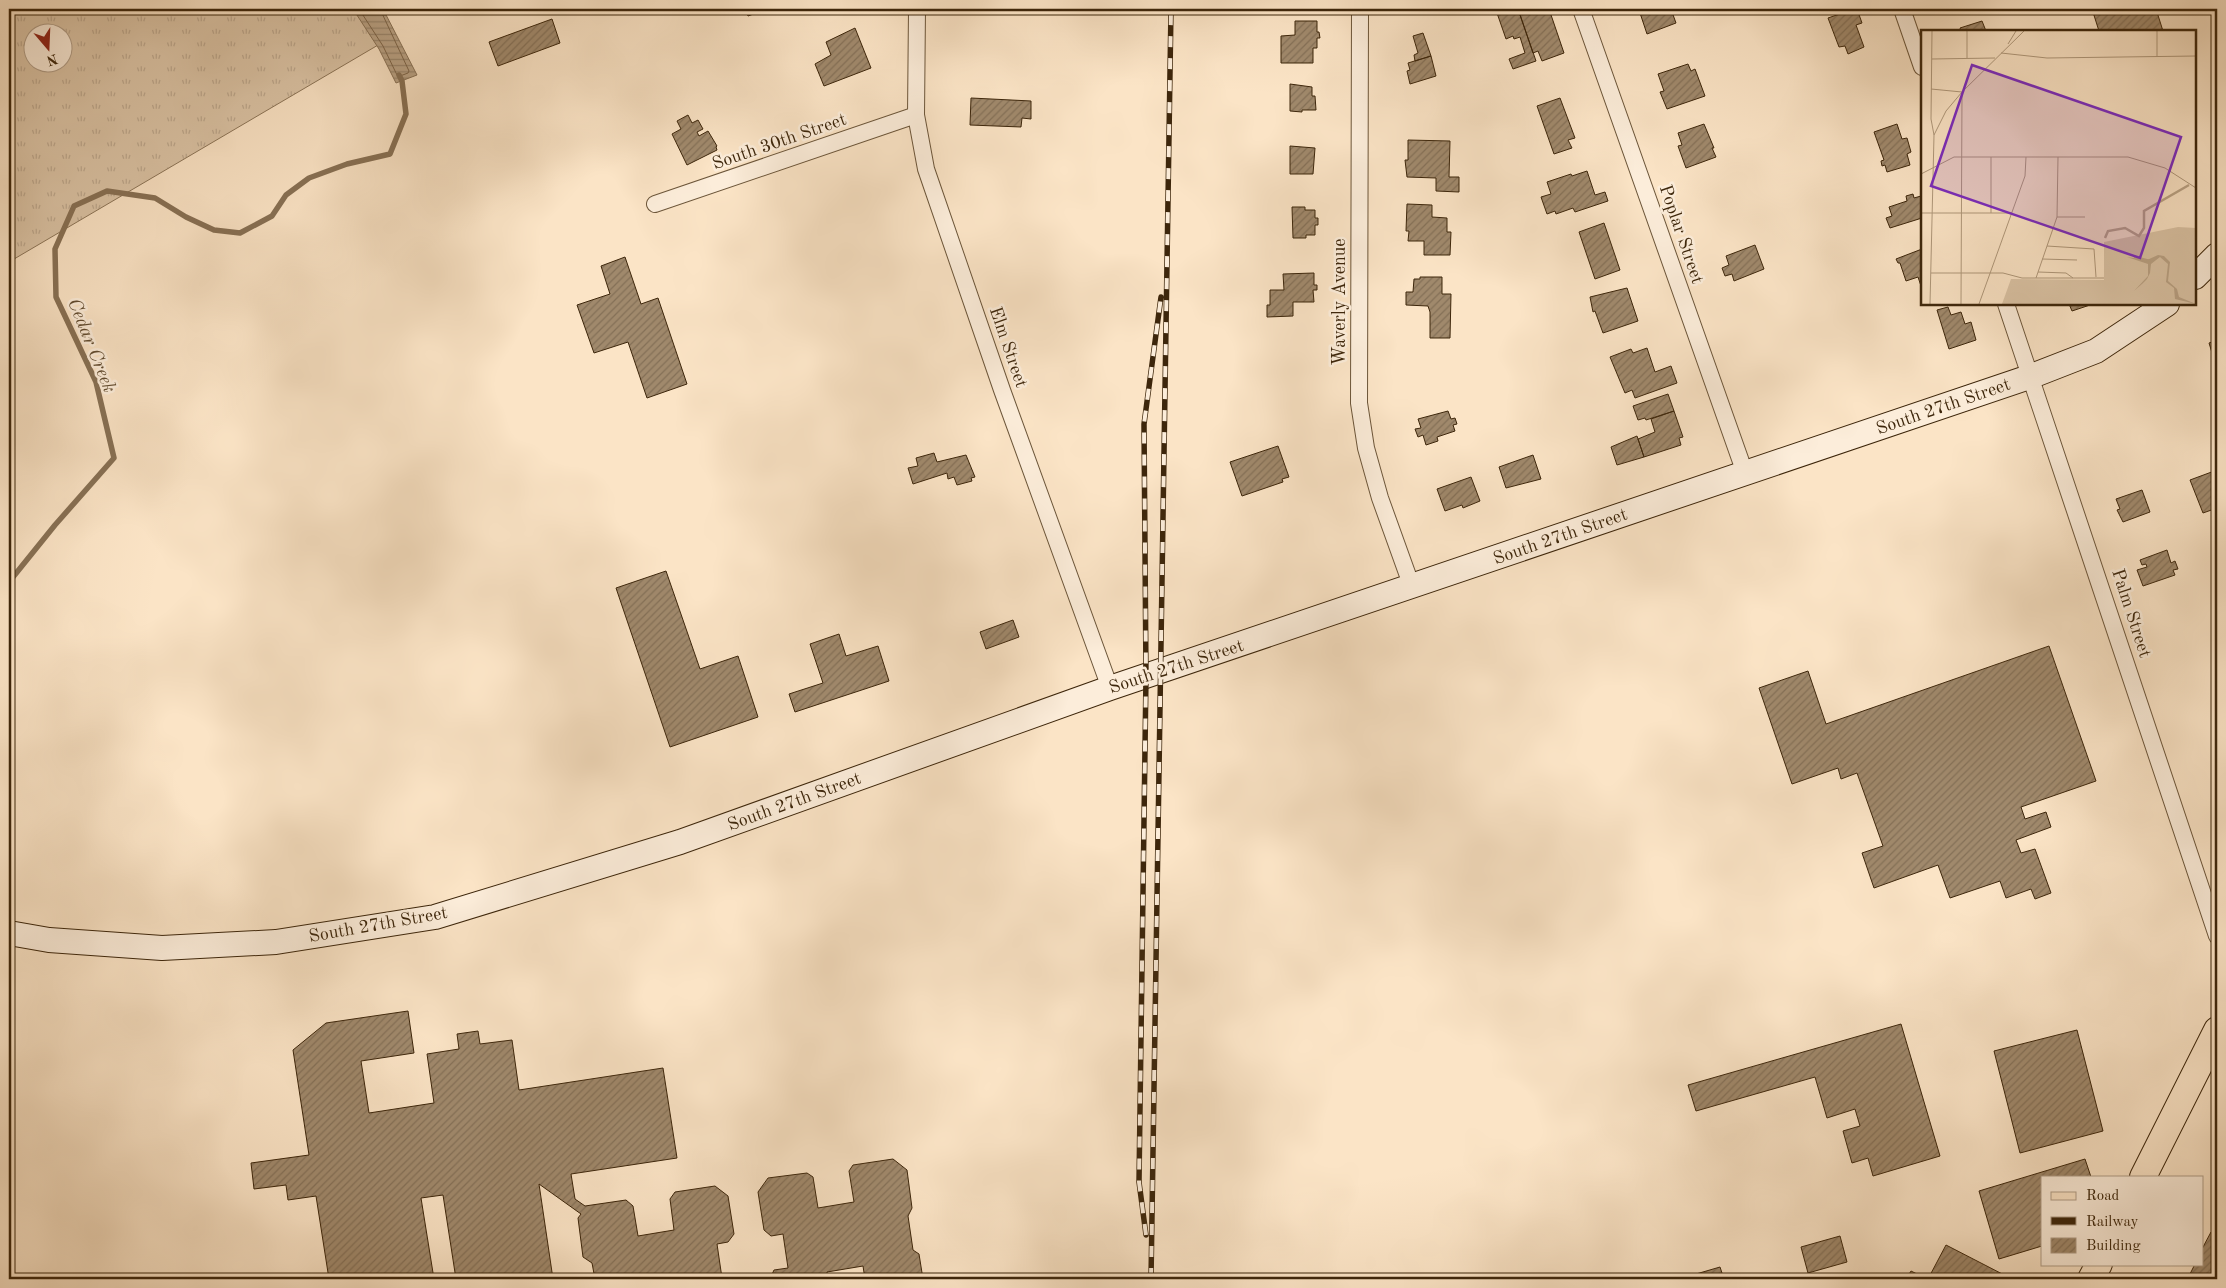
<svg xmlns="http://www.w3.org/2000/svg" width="2226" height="1288" font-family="'Old Standard TT',serif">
<defs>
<pattern id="grass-tufts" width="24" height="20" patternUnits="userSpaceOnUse" patternTransform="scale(1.25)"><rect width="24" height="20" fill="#dbc4a6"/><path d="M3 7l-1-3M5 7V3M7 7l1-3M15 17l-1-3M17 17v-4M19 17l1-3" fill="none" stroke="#bda88e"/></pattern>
<pattern id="water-rules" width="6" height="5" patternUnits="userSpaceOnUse" patternTransform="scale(1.25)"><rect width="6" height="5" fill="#baa386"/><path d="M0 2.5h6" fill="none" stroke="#98856c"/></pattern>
<pattern id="building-hatch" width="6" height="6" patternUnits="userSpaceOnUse" patternTransform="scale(1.25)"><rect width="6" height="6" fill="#a0896c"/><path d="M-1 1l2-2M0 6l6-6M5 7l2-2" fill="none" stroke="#847057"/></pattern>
</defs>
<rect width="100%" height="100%" fill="#fbe4c6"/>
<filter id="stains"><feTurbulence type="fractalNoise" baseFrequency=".004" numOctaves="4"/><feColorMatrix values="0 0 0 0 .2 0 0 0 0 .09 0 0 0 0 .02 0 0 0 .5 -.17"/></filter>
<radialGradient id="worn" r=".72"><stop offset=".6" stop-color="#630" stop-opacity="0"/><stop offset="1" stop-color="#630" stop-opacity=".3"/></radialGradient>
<!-- grass -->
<path fill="url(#grass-tufts)" stroke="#8c7558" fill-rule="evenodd" d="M9,9H380L390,38L9,262ZM32,32H62V62H32Z"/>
<!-- water -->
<path fill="url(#water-rules)" stroke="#887155" d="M353,9H383L417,75L396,83L379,49Z"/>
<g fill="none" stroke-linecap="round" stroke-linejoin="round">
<!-- shore -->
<path stroke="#7c6448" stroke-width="1" d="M359,9L383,46L397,75L400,76L408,73L409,71L380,9"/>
<!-- stream -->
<path stroke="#887155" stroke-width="5.5" d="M9,582L55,525L114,458L96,382L56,297L55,249L74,206L107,191L155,198L186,217L214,230L240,233L272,216L286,195L309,178L347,164L390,154L406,114L402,81L399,75"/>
</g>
<!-- building -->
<path fill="url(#building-hatch)" stroke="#3d260b" d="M745,9H767L748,16Z
M1509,9H1518L1536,61L1513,69L1509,59L1525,53L1520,37L1514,39L1513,36L1506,39L1497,13Z
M1518,9H1549L1564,53L1542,61L1538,51L1533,53Z
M1643,9H1664L1666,14L1672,12L1676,23L1647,34L1639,10Z
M1854,9H1857L1862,23L1856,25L1864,47L1848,54L1845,46L1839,47L1828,18Z
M2092,9H2156L2163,31H2099Z
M552,19L560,43L498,66L489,42Z
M1295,21H1317V32H1319L1320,38H1317V48H1313V63H1281V36L1295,35Z
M1982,21L1986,31H1961L1960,28Z
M855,28L871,68L824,86L815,64L831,55L826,42Z
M1423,33L1431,56L1415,61L1414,55L1418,53L1413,36Z
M1431,56L1436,76L1410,84L1407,71L1410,70L1408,63Z
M1688,64L1691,71L1695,69L1705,96L1667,109L1660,92L1664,91L1658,74Z
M1290,84L1312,87V96H1315L1316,110H1302V112L1290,111Z
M971,98L1031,101V119L1022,118L1021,127L970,125Z
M1560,98L1575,138L1568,140L1572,148L1554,154L1537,106Z
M688,115L692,123L698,120L703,129L697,132L699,136L708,131L717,146L716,147L717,150L687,165L672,134L681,129L677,121Z
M1704,124L1714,148H1712L1716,157L1686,168L1678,146L1682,145L1678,133Z
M1897,124L1902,139L1907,138L1911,152L1907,154L1910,165L1887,172L1885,165L1882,166L1881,161L1884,160L1874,132Z
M1408,140L1450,141L1449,177H1459V192L1436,191V178L1407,177L1405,160H1408Z
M1290,146L1315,148L1313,174H1290Z
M1587,171L1595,195L1605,192L1608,201L1575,212L1573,208L1556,214L1555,211L1547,214L1541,197L1551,194L1547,182L1571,174L1572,176Z
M1913,194L1914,198L1921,196L1922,218L1890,228L1886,218L1892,216L1889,207L1907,201L1906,196Z
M1407,204L1432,205V217L1447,218V232H1451L1450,255H1424V241H1408L1409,231H1406Z
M1292,207H1305V210H1315V218H1318V225H1315V235H1306V238H1293Z
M1604,223L1620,270L1595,279L1579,232Z
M1755,245L1764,269L1734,281L1732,274L1725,276L1722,268L1729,265L1726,256Z
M1922,249V289L1918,277L1906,281L1900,263H1898L1896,259Z
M625,257L641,304L658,298L687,384L647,398L628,342L594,353L577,305L610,294L601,266Z
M1314,273V285H1317V290H1313L1314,302H1293V316L1267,317V305H1270V290H1284L1283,274Z
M1420,277H1442V294H1451L1450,338H1430V312L1428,306L1406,305V292H1413L1414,279H1420Z
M1627,288L1638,321L1603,333L1595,311L1593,312L1590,297Z
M2069,304H2093L2072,311Z
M1948,307L1951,315L1961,312L1965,324L1971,322L1976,340L1949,349L1937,310Z
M2217,340V369L2209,343Z
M1647,348L1655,372L1671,366L1677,383L1635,398L1632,390L1625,393L1610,357L1631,349L1633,353Z
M1668,394L1674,411L1646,420L1645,418L1638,420L1633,406Z
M1448,411L1451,419L1455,418L1457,424L1453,425L1455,431L1437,437L1438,441L1426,445L1423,435L1418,437L1415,429L1421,428L1418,419Z
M1674,411L1683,437L1679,438L1681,445L1644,457L1638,439L1655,432L1651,419Z
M1637,436L1644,457L1617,465L1611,447Z
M1278,446L1289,477L1282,479L1283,482L1242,496L1230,462Z
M934,453L937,462L966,455L975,477L971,478L972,481L957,485L954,477L948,479L947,473L913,484L908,468L918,466L916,458Z
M1533,455L1541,479L1506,488L1499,467Z
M2217,470V508L2203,513L2190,480Z
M1471,477L1480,501L1463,508L1462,505L1445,511L1437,489Z
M2142,490L2150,512L2123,522L2117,510L2120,509L2116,499Z
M2167,550L2171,563L2175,561L2178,569L2173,570L2175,575L2143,586L2137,570L2147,567L2146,564L2142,565L2140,560Z
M666,571L700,669L738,656L758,717L670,747L616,588Z
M1013,620L1019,637L986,649L980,632Z
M839,634L846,656L878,646L889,681L795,712L789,694L823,683L810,644Z
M2049,646L2096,781L2021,807L2025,819L2046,812L2051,827L2016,840L2021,853L2035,849L2051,893L2035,899L2031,889L2006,898L2000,881L1950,898L1938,865L1874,888L1862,853L1883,846L1857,773L1841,779L1838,768L1792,784L1759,688L1808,671L1826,724Z
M408,1011L414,1053L361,1061L369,1113L434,1103L427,1054L459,1049L457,1034L478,1031L480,1044L512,1040L519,1090L663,1068L677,1158L571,1174L575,1199L585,1206L626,1200L633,1206L638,1236L674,1230L670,1199L675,1192L715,1186L728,1196L734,1234L728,1242L717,1244L722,1278L734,1277L738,1279H595L592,1263L583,1257L578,1218L581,1214L539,1184L553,1279H456L443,1195L421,1198L434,1279H329L316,1196L288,1200L286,1185L254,1189L251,1163L309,1155L293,1050L326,1023Z
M1901,1024L1940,1156L1873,1176L1868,1158L1852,1163L1843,1131L1860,1126L1855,1109L1827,1118L1815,1077L1696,1111L1688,1085Z
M2077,1030L2103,1131L2020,1153L1994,1051Z
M893,1159L907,1170L912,1208L908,1216L913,1250L919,1254L923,1279H865L863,1266L827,1272L828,1279H770L774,1270L788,1268L783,1234L771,1236L764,1230L758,1192L768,1178L807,1173L813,1177L818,1208L854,1202L849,1171L853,1165Z
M2085,1159L2091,1177H2042V1246L1999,1259L1979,1191Z
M2211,1232L2217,1235V1279H2195L2189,1276L2195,1264H2202V1249Z
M1840,1236L1847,1262L1808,1273L1801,1247Z
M1946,1245L2012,1279H1928Z
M1720,1267L1724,1279H1679Z
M1911,1271L1927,1279H1906Z"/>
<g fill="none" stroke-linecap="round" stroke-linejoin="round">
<defs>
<path id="minor" d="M917,9L916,115L926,169L1002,390L1110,688
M1360,9L1359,403L1366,448L1380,498L1412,587
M1581,9L1745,473
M1902,9L1922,67
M655,204L916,115
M2006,304L2217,936"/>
<path id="secondary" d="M2195,277L2217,255
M9,933L49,940L162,948L276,942L435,917L680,842L1110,688L2032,376L2096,351L2167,304"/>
<path id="primary" d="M2143,1177L2217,1030
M2091,1279L2099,1264"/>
</defs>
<!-- minor casing -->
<use href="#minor" stroke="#6c563a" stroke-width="18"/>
<!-- secondary casing -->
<use href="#secondary" stroke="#3d260b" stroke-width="26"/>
<!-- primary casing -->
<use href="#primary" stroke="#3d260b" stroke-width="28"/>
<!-- minor -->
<use href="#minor" stroke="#fcedda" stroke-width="16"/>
<!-- secondary -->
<use href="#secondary" stroke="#fcedda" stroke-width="24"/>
<!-- primary -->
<use href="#primary" stroke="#fbe4c6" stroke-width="26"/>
<defs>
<path id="rail" d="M1146,1235L1139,1182L1146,676L1144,424L1161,297
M1151,1279L1171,9"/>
</defs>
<!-- rail casing -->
<use href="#rail" stroke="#3d260b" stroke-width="5.5"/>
<!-- rail -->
<use href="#rail" stroke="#fcedda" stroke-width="4" stroke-dasharray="11" stroke-linecap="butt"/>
</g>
<g text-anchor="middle" stroke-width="5" stroke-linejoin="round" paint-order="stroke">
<!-- street labels -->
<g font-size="18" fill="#3d260b" stroke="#fcedda">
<text transform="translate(779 141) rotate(-19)" y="6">South 30th Street</text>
<text transform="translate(1682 234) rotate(71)" y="6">Poplar Street</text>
<text transform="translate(1339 302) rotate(-90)" y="6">Waverly Avenue</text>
<text transform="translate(1009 347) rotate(71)" y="6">Elm Street</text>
<text transform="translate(1943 406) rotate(-19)" y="6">South 27th Street</text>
<text transform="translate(1560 536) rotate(-19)" y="6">South 27th Street</text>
<text transform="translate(2132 613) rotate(72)" y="6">Palm Street</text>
<text transform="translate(1176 666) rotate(-18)" y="6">South 27th Street</text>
<text transform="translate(794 801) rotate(-20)" y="6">South 27th Street</text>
<text transform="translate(378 924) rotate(-10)" y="6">South 27th Street</text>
</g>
<!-- water labels -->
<g font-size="19" font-style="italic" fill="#624c30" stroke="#fcedda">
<text transform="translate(93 345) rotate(68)" y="7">Cedar Creek</text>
</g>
</g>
<!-- overview -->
<g transform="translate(1921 30)">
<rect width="275" height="275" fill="#fbe4c6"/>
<path d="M257,197L275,198V274H81L90,249L183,250V212Z" fill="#dbc4a6"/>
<path d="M237,225L243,226L249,232L247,251L256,259L258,267L275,274L254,269L253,258L245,252L247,234L239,227L230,234L229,243L226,249L221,254L213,261L227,246V234L206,227L226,230Z" fill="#baa386"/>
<path fill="none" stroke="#baa386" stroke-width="2.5" d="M184,208L187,201L204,198L218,206L223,198V181L268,155M213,227L229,231"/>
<path fill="none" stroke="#af987b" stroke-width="1" d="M11,1L10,89L13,105M46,1V28M236,1V27M87,14L95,1M80,23L126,28L275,26M11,29L74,28M10,59L41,62L40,274M70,127V183M0,144L33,127H207L244,138L275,158M0,183H91M136,187H164M126,216L173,219L175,247M121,229L156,230M117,242L145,243L152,248M10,243H82L101,248H183M115,248L136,187L137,127M9,274L13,105L25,81L41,62L103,1M58,274L104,146L105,127"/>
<path fill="#7b2cbf" fill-opacity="0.15" stroke="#7b2cbf" stroke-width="2.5" d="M51,35L260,107L219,228L10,156Z"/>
<rect width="275" height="275" fill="none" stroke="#3d260b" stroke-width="2.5"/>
</g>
<!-- margin -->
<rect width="2226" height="1288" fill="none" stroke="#fbe4c6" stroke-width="30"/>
<rect x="10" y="10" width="2206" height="1268" fill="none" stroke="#3d260b" stroke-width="2.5"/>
<rect x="15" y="15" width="2196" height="1258" fill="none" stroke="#3d260b"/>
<!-- legend -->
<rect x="2041" y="1176" width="162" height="90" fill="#fcedda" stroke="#b09d87"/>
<rect x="2051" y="1192" width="25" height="8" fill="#fbe4c6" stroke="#b09d87"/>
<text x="2086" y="1200" font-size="15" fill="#3d260b">Road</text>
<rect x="2051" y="1217" width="25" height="8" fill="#3d260b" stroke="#b09d87"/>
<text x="2086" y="1226" font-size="15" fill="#3d260b">Railway</text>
<rect x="2051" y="1238" width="25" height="15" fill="url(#building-hatch)" stroke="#b09d87"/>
<text x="2086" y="1250" font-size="15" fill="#3d260b">Building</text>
<!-- north arrow -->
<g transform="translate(48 48) rotate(161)"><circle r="24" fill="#fcedda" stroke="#b09d87"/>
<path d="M0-4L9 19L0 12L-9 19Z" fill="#8f2418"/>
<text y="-8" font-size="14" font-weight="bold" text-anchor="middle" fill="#3d260b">N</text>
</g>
<rect width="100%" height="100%" filter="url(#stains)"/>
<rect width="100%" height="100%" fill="url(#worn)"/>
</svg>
